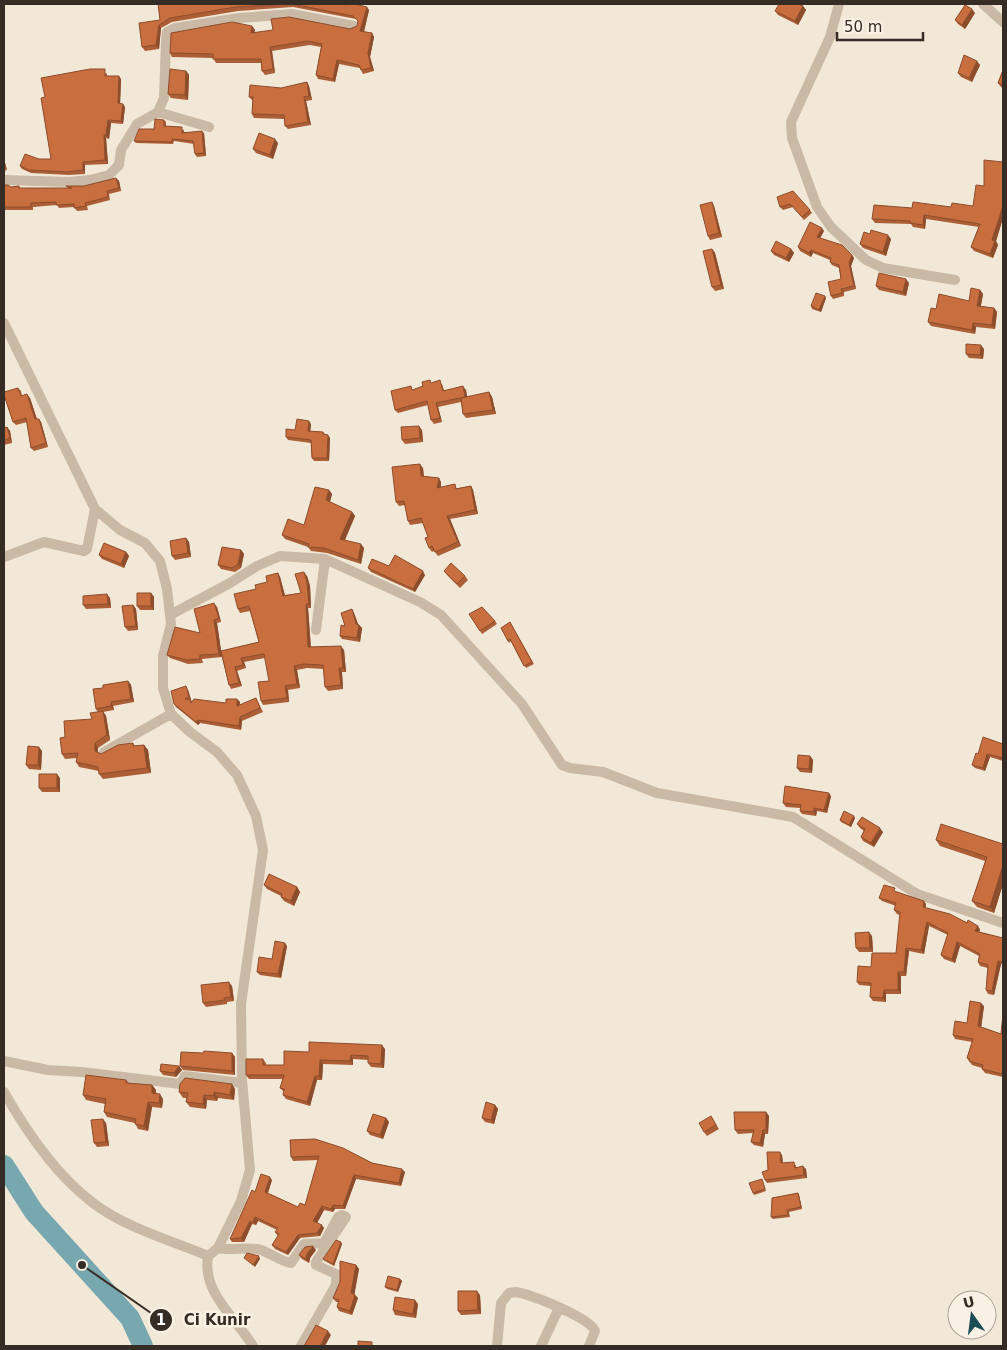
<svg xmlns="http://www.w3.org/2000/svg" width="1007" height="1350" font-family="'DejaVu Sans',sans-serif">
<rect width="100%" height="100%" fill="#f2e8d8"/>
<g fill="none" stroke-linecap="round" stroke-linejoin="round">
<!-- river -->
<path stroke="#77a7af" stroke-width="20" d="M4,1165L34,1212L130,1318L143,1346"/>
<!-- street -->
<path stroke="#cab9a4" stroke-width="10" d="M839,4L830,37L791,122L792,138L817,207L831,227L866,260L883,268L955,280
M983,4L1003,22
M158,112L209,127
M4,180L69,182L90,180L109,175L119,165L121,150L137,124L158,112L164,98L166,41L167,32L175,28L239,18L292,14L354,26
M4,323L95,509L120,530L145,543L160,561L167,589L171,624L163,656V688L171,714L190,732L217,752L237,775L256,816L263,850L241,1004L242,1080L250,1170L241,1201L218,1248L208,1256C202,1293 235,1317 253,1346
M4,557L44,542L84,551L87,549L95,509
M325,559L420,602L441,615L522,704L562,765L570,768L603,772L657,793L793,817L917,894L1003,923
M170,615L230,583L257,566L280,556L325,559L316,630
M104,752L171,714
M4,1061L48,1070L82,1072L180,1084L185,1076L242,1083
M4,1092C26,1131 56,1175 93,1203C126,1228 170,1240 208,1256
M218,1248C232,1251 250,1246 261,1250C272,1254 280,1261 291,1263L304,1244L324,1243L338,1217L342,1215L346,1217L316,1262V1265L336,1274V1285L301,1346
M497,1346L501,1303L509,1293L516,1292C532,1295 589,1317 595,1331L589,1346
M541,1346L559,1308"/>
</g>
<!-- wall -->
<path fill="#ac5f36" d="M158,4H342L369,10L364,32L372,33L374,37L370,57L374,71L363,74L360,68L339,64L335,82L318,79L316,75L321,47L310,45L272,51L275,73L265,75L262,71L261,63H216L213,58L172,57L170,53L252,26L255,30L254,33L350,29L357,26L358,21L356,19L293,7L238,11L172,22L161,28L159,49L145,51L142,47L160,20Z
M803,6L806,10L798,25L778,15L775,11Z
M975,13L965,29L958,24L955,20Z
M980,65L972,82L961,77L958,73Z
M1003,70V88L1001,87L998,83Z
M186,71L189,75L188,100L171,98L168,94Z
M107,73V76L121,79L120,103L125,107L123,124L111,123L109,139L106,138L108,164L85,165V174L69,175L31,173L22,169L20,166L39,159H51L45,97Z
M307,82L309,86L312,100L306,101L311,125L288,129L285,126L284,119L254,118L252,114L253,101L249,97Z
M164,120L166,122V126L184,130V132L204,133L206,156L197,157L195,154L194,144L174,141L173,144L136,143L134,141L154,129Z
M278,143L273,159L256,153L253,149Z
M4,159L7,170L4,171Z
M1003,162V218L996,241L998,245L993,258L974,251L971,247L979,227L926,219L925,229L913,227L911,224L875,223L872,219L912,208L951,207L973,206L984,186Z
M116,178L119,181L121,191L109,194L110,200L87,206L88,210L77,211L74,207L59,208L57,205L33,207V210H4V185L11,187L19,186L20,188H68L66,186H84Z
M777,197L810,210L812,213L804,220L793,207L783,210L780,207Z
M712,202L714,206L722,237L710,240L708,236Z
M824,231L820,238L852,255L854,258L851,266L856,289L844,292V296L833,299L831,296L841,279L839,268L832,265L830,262V260L813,253L811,257L800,251L798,247Z
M891,239L886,256L863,248L860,244Z
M712,249L715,253L724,289L715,291L712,287Z
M791,249L794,253L789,262L774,255L771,251Z
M909,283L906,296L879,290L876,286Z
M980,290L983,294L981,306L994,308L997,312L995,329L976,327L975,334L931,326L928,322L936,309L969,301Z
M826,298L821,312L812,309L811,306Z
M984,349L983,359L969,358L966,354Z
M432,383L442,384L444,390H466L467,397L489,392L492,397L496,414L466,418L463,414L461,402L438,407L442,422L434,424L431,420L428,405L398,413L395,410L413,390Z
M18,388L21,391L22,396L30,398L37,419L41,422L48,447L34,451L31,448L27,422L16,425L13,422Z
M311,424L310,431L323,432L325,434L330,438L329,461H314L312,458L311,443L288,440L286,437L295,430Z
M7,427L10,431L12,443L4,445V428Z
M422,430L423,442L405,444L402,440Z
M423,468L424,477L441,482V488H458L471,486L473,490L478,514L450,519L461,546L438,556L434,551L432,552L429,548L428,537L423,523L410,525L408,521L405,505L399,506L396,502Z
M329,490L332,494L330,502L352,512L355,516L345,540L364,548L361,564L327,553L311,551L308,547L285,539L282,535L304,525Z
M186,538L189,542L191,557L175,560L172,556Z
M241,550L244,554L241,568L235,572L221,569L218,565Z
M126,552L129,556L124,568L102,559L99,555Z
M368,568L425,575L415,592L371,572Z
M444,571L465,576L468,580L460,588L447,575Z
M278,573L280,577L285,595L301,593L307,576L310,586L311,608H308L311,647L344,650L346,672H342L343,689L328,691L325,687L324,669L307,668L297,670L300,688L288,690L289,702L263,705L261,701L269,681L265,658L244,662L246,668L237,671L242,686L231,689L229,685L222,657L202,659L203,663L188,664L170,658L167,655L200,633L217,607L221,622L217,623L221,651L259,642L250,611L240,613L238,609L256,589L267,582Z
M151,593L154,597V610H140L137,606Z
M110,598L111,608L86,609L83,605Z
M133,605L136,609L138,630L128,631L125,627Z
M354,613L358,624L362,628L360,642L342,639L340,636L345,626Z
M469,614L495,621L497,624L482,634Z
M510,622L534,664L526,668L511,641L509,643L501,628Z
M128,681L131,685L134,702L113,706L114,710L103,712L106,716L110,740L98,748V752L101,754L133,743L135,746L144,745L148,750L151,773L103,779L99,774V771L79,767L76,762L77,758L65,759L62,754L65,737L92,719L98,712L96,709L103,688Z
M188,690L192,702L226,703L237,699L240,702V705L256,698L263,712L242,721L241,730L200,723L198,725L176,707L174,704Z
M1003,744V761L990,757L985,771L975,768L972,765L978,754Z
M42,751L41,770L29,769L26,765Z
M810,756L813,760L812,773L800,772L797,768Z
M60,778V792H42L39,788Z
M831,796L827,813L817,811L816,816L802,814L800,811V808L786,807L783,803Z
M855,818L851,827L841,822L840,820Z
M857,824L883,832L874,847L863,841L861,837L864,831L860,828Z
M936,840L1003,844V884L994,913L977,907L972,901L985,861L940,846Z
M264,885L297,887L300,892L294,906L284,901L281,897V896L267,889Z
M898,892L926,904V908L978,926L980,930L979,932L1003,938V965L1001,964L994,995L988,994L986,990L988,968L980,966L978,962L979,956L960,946L955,963L944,959L941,955L948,935L929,926L924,954L909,951L906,976H901V994H886V1002L873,1001L870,997L871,986L859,985L857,982L871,967L896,953L900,915L897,914L894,910L896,906L882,901L879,898Z
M872,936L873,952H859L856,948Z
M287,946L281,978L260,975L257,972Z
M232,986L234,1001L227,1002V1004L206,1007L203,1003Z
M984,1006L981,1027L1001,1034L1003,1014V1077L985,1073L982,1069V1068L972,1065L967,1058L972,1042L955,1039L953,1035L967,1023Z
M385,1049L384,1068L371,1067L368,1063V1060L353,1059V1065L323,1064L322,1080H317L310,1106L286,1099L283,1095L284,1092L280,1088L283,1079H249L246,1075L263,1059L266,1063V1065H284L309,1052Z
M203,1053H232L235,1057V1075L183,1070L180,1066Z
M179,1066L182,1070L176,1077L163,1075L160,1071Z
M126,1080L129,1083L152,1085L156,1090V1093L163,1099L162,1108L152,1107L148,1131L138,1129L135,1123L107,1117L104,1112L105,1104L86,1100L83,1095Z
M235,1089L234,1100L218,1098L217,1101L207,1100L206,1109L190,1107L186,1102L187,1098H183L179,1092Z
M495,1105L498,1109L494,1124L485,1122L482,1118Z
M766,1112L769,1116L768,1134H765L763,1147L754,1145L751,1142L753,1133L738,1134L735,1130Z
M711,1116L719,1129L707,1136L704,1132Z
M386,1118L389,1122L383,1139L370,1135L367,1131Z
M106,1123L109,1146L97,1147L94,1143Z
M290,1140L405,1172L401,1186L356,1179L345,1209H335L333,1212L324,1210L317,1223L324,1228L320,1236L300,1238L288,1255L275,1249L272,1245L278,1236L275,1232L277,1230L258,1221L256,1225L252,1224L244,1242H232L230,1239L272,1180L268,1193L298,1207L305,1205L318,1160L293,1161L291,1157Z
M782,1155L783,1163L796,1165V1167L806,1169L807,1178L767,1183L765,1180L768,1170Z
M763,1181L766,1191L754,1195L753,1193Z
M798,1193L799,1195L802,1209L789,1212L790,1217L773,1219L771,1217Z
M342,1244L334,1266L325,1261L323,1259Z
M316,1250L310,1258L309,1263L302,1259L299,1255Z
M356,1265L359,1269L354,1294L358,1298L352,1315L339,1311L337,1307L338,1302H336L333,1298Z
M400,1279L402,1281L398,1292L387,1289L385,1287Z
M480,1295L481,1314L461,1315L458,1311Z
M418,1304L416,1318L395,1315L393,1310Z"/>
<!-- shaded-wall -->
<path fill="#8c4d2c" d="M803,6L806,10L798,25L795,21Z
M367,7L369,10L363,35L360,31Z
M972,9L975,13L965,29L962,25Z
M159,25L161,28L159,49L156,45Z
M252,26L255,30L253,37L251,33Z
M372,33L374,37L370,57L374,71L371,68L368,53Z
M270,47L272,51L275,73L273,69Z
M337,60L339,64L335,82L333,79Z
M977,61L980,65L972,82L969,78Z
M186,71L189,75L188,100L185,95Z
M119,76L121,79L120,106L118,103Z
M307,82L309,86L312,100L309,96Z
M304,97L306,101L311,125L308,122Z
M123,104L125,107L123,124L121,121Z
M108,120L111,123L109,139L106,135Z
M202,131L204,133L206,156L204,153Z
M104,135L106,138L108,164L105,160Z
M275,139L278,143L273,159L270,155Z
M4,159V160L7,170L4,165Z
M83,162L85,165V174L83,170Z
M116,178L119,181L121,191L119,188Z
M712,202L714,206L722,237L719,233Z
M1003,206V218L996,241L998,245L993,258L990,254L992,240Z
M924,215L926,219L925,229L923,225Z
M822,228L824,231L819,240L817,237Z
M888,235L891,239L886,256L883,252Z
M712,249L715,253L724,289L721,285Z
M791,249L794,253L789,262L786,258Z
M811,250L813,253L811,257L809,253Z
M852,255L854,258L851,266L856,289L854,286L849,263Z
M906,279L909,283L906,296L903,292Z
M980,290L983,294L980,310L977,306Z
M825,296L826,298L821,312L819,310Z
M994,308L997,312L995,329L992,325Z
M973,323L976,327L975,334L972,330Z
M981,345L984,349L983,359L980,355Z
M463,386L466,390L468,401L465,397Z
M489,392L492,397L496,414L493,410Z
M27,394L30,398L38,423L35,419Z
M436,403L438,407L442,422L440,418Z
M39,419L41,422L48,447L46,443Z
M309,421L311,424L310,434L308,431Z
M419,426L422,430L423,442L420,438Z
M7,427L10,431L12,443L10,438Z
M328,435L330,438L329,461L327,458Z
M420,464L423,468L424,480L421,476Z
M439,478L441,482L440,492L437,488Z
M471,486L473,490L478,514L475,510Z
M329,490L332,494L329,505L326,500Z
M352,512L355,516L343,544L340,539Z
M447,516L450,519L461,546L458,542Z
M186,538L189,542L191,557L188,553Z
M361,544L364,548L361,564L358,560Z
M241,550L244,554L241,568L238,564Z
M126,552L129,556L124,568L121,564Z
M423,571L425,575L415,592L413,589Z
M304,572L307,576L310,586L311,608L309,604Z
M278,573L280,577L286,600L283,596Z
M151,593L154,597V610L151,606Z
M107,594L110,598L111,608L108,604Z
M214,603L217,607L221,622L219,618Z
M306,604L308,608L311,651L308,647Z
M133,605L136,609L138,630L136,626Z
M352,609L354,613L359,627V625L362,628L360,642L357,638L356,624Z
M214,620L217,623L222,657L219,654Z
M341,646L344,650L346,672L343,668Z
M241,658L244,662L246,668L243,665Z
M294,666L297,670L300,688L297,684Z
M235,667L237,671L242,686L239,683Z
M339,668L342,672L343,689L341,685Z
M128,681L131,685L134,702L131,699Z
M186,686L188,690L191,700L189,697Z
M285,686L288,690L289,702L287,698Z
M237,699L240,702L239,710L237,706Z
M111,702L113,706L114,710L111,706Z
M103,711L106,716L110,740L107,735Z
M240,717L242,721L241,730L239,726Z
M198,720L200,723L198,725L196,722Z
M95,743L98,748V756L95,751Z
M144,745L148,750L151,773L147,768Z
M39,747L42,751L41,770L38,765Z
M987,754L990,757L985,771L983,768Z
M810,756L813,760L812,773L809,769Z
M57,774L60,778V792L57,788Z
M829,793L831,796L827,813L824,810Z
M814,808L817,811L816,816L814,812Z
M854,816L855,818L851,827L849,825Z
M880,828L883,832L874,847L871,843Z
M1003,865V884L994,913L990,907Z
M297,887L300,892L294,906L291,901Z
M924,901L926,904L925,911L923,907Z
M927,922L929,926L924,954L921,950Z
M978,926L980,930L978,935L975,931Z
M869,932L872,936L873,952L870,948Z
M957,942L960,946L955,963L952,959Z
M285,943L287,946L281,978L278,974Z
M906,948L909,951L906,976L904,972Z
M998,961L1001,964L994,995L992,991Z
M898,972L901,976V994L898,990Z
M229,982L232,986L234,1001L231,997Z
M884,990L886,994V1002L883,998Z
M981,1003L984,1006L981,1029L978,1026Z
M382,1045L385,1049L384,1068L381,1064Z
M232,1053L235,1057V1075L232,1071Z
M351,1055L353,1059V1065L350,1061Z
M320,1060L323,1064L322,1080L319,1076Z
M179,1066L182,1070L176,1077L174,1073Z
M315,1076L317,1080L310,1106L307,1102Z
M232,1084L235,1089L234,1100L230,1095Z
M152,1085L156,1090L155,1098L152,1093Z
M214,1092L218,1098L217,1101L214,1096Z
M160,1094L163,1099L162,1108L159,1103Z
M204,1095L207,1100L206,1109L203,1104Z
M148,1102L152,1107L148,1131L144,1126Z
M495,1105L498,1109L494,1124L491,1120Z
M766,1112L769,1116L768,1134L766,1130Z
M386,1118L389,1122L383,1139L380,1135Z
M103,1119L106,1123L109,1146L106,1142Z
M763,1130L765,1134L763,1147L760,1143Z
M780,1152L782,1155L783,1166L781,1163Z
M803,1166L806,1169L807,1178L804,1175Z
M402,1169L405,1172L401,1186L399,1183Z
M354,1175L356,1179L345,1209L343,1206Z
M270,1177L272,1180L267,1195L265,1192Z
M798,1193L799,1195L802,1209L801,1207Z
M333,1205L335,1209L333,1212L331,1209Z
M322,1206L324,1210L316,1225L313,1221Z
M255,1217L258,1221L256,1225L253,1222Z
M250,1221L252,1224L244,1242L241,1238Z
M322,1225L324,1228L320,1236L317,1233Z
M298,1235L300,1238L288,1255L286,1252Z
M341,1242L342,1244L334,1266L333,1264Z
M313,1246L316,1250L310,1258L309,1263L306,1259L307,1254Z
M259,1256L260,1259L255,1267L253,1265Z
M356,1265L359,1269L354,1297L351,1293Z
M400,1279L402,1281L398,1292L397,1290Z
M477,1291L480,1295L481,1314L478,1310Z
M355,1295L358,1298L352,1315L350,1311Z
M415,1300L418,1304L416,1318L413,1314Z
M328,1331L331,1335L325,1346H320Z"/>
<!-- building -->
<path fill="#c86e3f" stroke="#8c4d2c" d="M158,4H288L236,7L170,18L159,25L156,45L142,47L139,23L160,20Z
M292,4H342L346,5V4H355L367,7L360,31L372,33L368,53L371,68L361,70L359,65L337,60L333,79L316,75L322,44L308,41L270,47L273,69L262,71L261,59H213V54L170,53L171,33L232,22L252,26L251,33L273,30L271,19L289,17L350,29L357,26L358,21L353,16Z
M779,4H798L803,6L795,21L775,11Z
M965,5L972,9L962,25L955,20Z
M964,55L977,61L969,78L958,73Z
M90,69H105V76H119L118,103L123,104L121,121L108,120L106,135H104L105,160L83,162V170L67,172L29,170L20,166L25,154L39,159H51L41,98L45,97L41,78Z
M170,69L186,71L185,95L168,94Z
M1003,70V85L998,83Z
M307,82L309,96L304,97L308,122L285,126L284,115L252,114L253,97H249L250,85L281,88Z
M155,119L164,120V126L182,127V133L202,131L204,153L195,154L193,141L172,139V142L134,141L139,129H154Z
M259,133L275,139L270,155L253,149Z
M984,160L1003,162V206L992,240L995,241L990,254L971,247L980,224L924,215L923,225L910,223V221L872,219L874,205L912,208L913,202L951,207L952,203L973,206L976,185L984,186Z
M116,178L119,188L107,191L108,197L85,203L86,206L74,208V204L56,205V202L31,203V207H4V185H8L11,187L19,186V188H72L66,186H84Z
M793,191L810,210L802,217L790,204L780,207L777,197Z
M712,202L719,233L708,236L700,205Z
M810,222L822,228L817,237L842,245L852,255L849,263L854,286L841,289L842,293L831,296L828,282L841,279L839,265L830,262L831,258L811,250L809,253L798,247Z
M871,230L888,235L883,252L860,244L864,232L870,234Z
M776,241L791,249L786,258L771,251Z
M712,249L721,285L712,287L703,251Z
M879,273L906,279L903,292L876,286Z
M971,288L980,290L977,306L994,308L992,325L973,323L972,330L928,322L931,308L936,309L939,294L969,301Z
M816,293L825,296L819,310L811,306Z
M966,344L981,345L980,355L966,354Z
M430,380L431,383L440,380L443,391L463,386L465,397L436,403L440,418L431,420L427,401L395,410L391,391L411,386L412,390L423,386L422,382Z
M18,388L21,396L27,394L35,419H39L46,443L31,448L26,418L13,422L4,395V392Z
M489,392L493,410L463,414L461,398Z
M297,419L309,421L308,431L323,432V434L328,435L327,458H312L311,440L286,437V429L295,430Z
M419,426L420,438L402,440L401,427Z
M7,427L10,438L4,440V428Z
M420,464L421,476L439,478L437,488L455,484L456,489L471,486L475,510L447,516L458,542L435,552L432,546L429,548L425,538L428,537L421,518L408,521L404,501L396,502L392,467Z
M315,487L329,490L326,500L352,512L340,539L361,544L358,560L324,548L308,547L309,544L282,535L288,519L304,525Z
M186,538L188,553L172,556L170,541Z
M104,543L126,552L121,564L99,555Z
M222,547L241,550L238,564L232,568L218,565Z
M395,555L423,571L413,589L368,568L372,559L389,566Z
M451,563L465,576L457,584L444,571Z
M304,572L307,582L309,604H306L308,647L341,646L343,668H339L341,685L325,687L323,665L304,664L294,666L297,684L285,686L287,698L261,701L258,682L269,681L264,654L241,658L243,665L235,667L239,683L229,685L221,651L259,642L249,606L238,609L234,594L256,589L255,585L267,582L266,576L278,573L283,596L301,593L295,574Z
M137,593H151V606H137Z
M107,594L108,604L83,605V596Z
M214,603L219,618L214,620L219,654L200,655V659L186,660L167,655L175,627L200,633L194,609Z
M133,605L136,626L125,627L122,606Z
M482,607L495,621L480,631L469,614Z
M352,609L356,624L359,625L357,638L340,636L341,625L345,626L341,613Z
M510,622L532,662L524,666L510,639L508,641L501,628Z
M128,681L131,699L111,702V706L96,709L93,689L103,688V685Z
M186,686L189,697L185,699H189L191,703L194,699L226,703V699H237V706L256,698L260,708L240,717L239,726L198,720L196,722L174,704L171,691Z
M103,711L107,735L95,743V751L101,754L118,745L133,743V746L144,745L147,768L99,774L98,767L76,762L78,753L62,754L60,738L65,737L64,721L92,719L90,713Z
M983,737L1003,744V758L987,754L983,768L972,765L976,753L978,754Z
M28,746L39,747L38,765H26Z
M798,755L810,756L809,769L797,768Z
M39,774H57V788H39Z
M785,786L829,793L824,810L814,808V812L800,811L801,805L783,803Z
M844,811L854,816L849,825L840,820Z
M862,817L880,828L871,843L861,837L865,829L857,824Z
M941,824L1003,844V865L990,907L972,901L987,857L936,840Z
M269,874L297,887L291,901L281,897L282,894L264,885Z
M884,885L895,888L894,891L924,901L923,907L950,914L967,923L968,920L978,926L975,931L1003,938V962L998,961L992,991L986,990L988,965L978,962L980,954L957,942L952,959L941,955L948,933L927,922L921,950L906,948L904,972H898V990H884L883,998L870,997L871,983L857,982L858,966L871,967L872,953H896L900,912L894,910L896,903L879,898Z
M869,932L870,948H856L855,933Z
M275,941L285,943L278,974L257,972L259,957L272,959Z
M229,982L231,997L224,998L225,1000L203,1003L201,985Z
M970,1001L981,1003L978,1026L1001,1034L1003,1014V1074L982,1069L983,1065L969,1061L970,1059L967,1058L973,1039L953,1035L955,1021L967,1023Z
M309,1042L382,1045L381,1064L368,1063V1056L351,1055L350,1061L320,1060L319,1076H315L307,1102L283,1095L284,1089L280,1088L284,1075H246V1059H263V1065H284V1051L309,1052Z
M204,1051L232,1053V1071L180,1066L181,1052L203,1053Z
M161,1064L179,1066L174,1073L160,1071Z
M86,1075L126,1080V1083L152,1085V1093L160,1094L159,1103L148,1102L144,1126L135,1124L136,1119L104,1112L106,1099L83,1095Z
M185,1078L232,1084L230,1095L214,1092V1096L204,1095L203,1104L186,1102L188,1093L179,1092L180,1084Z
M486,1102L495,1105L491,1120L482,1118Z
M734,1112H766V1130H763L760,1143L751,1142L754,1130H735Z
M373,1114L386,1118L380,1135L367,1131Z
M711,1116L716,1125L704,1132L699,1123Z
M103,1119L106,1142L94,1143L91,1120Z
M315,1139L343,1148L372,1163L402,1169L399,1183L354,1175L343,1206L333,1205L331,1209L322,1206L313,1221L322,1225L317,1233L298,1235L286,1252L272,1245L279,1234L275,1232L278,1228L255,1217L253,1222L250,1221L241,1238L230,1239L252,1190L255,1192L261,1174L270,1177L265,1192L298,1207L300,1203L305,1205L319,1156L291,1157L290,1140Z
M767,1152H780L781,1163L794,1162L795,1168L803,1166L804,1175L765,1180L762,1172L768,1170Z
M762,1179L765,1189L753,1193L749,1183Z
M798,1193L801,1207L787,1210L788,1215L771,1217L772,1198Z
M336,1240L341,1242L333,1264L323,1259Z
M313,1246L307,1254L306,1259L299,1255L305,1247Z
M247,1253L259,1256L253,1265L244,1258Z
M340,1261L356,1265L351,1293L355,1295L350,1311L337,1307L339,1300L333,1298L340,1282Z
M388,1276L400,1279L397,1290L385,1287Z
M458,1291H477L478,1310L458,1311Z
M395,1297L415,1300L413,1314L393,1310Z
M316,1325L328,1331L320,1346H304Z
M358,1341L372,1342V1346H358Z"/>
<!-- callouts -->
<path fill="none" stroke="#352c26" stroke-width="2" d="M82 1265L161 1320"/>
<g fill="#352c26" stroke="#f9f2e4" stroke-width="2">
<circle cx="82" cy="1265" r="5"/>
<circle cx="161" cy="1320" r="12"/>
</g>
<g font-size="15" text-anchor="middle" font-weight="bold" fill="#fff">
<text x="161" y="1325">1</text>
</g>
<g font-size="15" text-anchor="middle" font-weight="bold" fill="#352c26" stroke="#f9f2e4" stroke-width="5" stroke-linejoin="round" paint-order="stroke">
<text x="217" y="1325">Ci Kunir</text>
</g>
<!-- border -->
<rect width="1007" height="1350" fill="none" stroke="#352c26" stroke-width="10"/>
<!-- north arrow -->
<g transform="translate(972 1315) rotate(346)"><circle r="24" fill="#f9f2e4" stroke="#aba398"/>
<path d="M0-4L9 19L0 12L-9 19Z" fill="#1b4d57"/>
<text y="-8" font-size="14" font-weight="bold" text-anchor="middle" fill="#352c26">U</text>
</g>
<!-- scale -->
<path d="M837 32v8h86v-8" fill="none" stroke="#352c26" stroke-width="2.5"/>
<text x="844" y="32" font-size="15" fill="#352c26" stroke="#f9f2e4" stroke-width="4" paint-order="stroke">50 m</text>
</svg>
